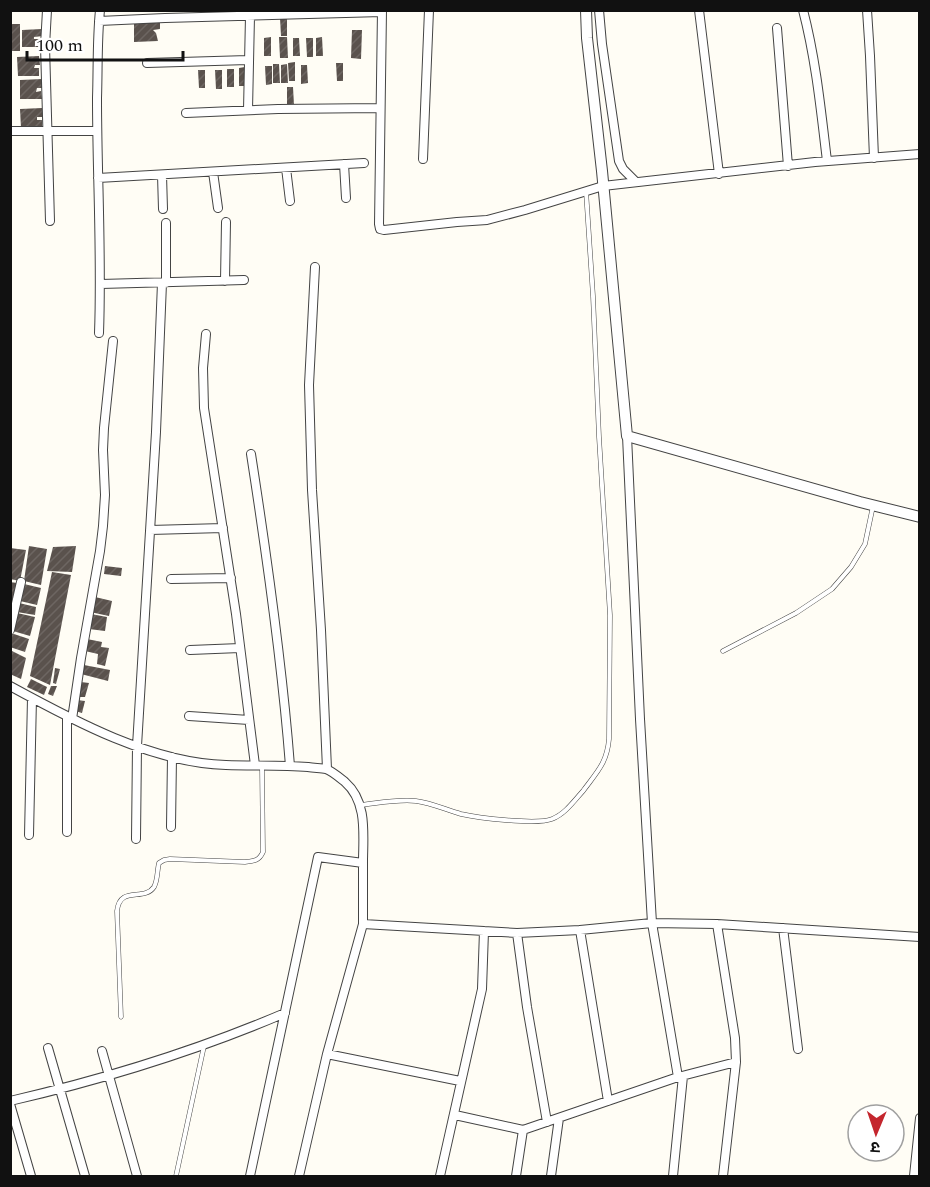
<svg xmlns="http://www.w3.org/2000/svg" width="930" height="1187" font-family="Spectral,'Noto Sans Devanagari',serif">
<defs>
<pattern id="building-hatch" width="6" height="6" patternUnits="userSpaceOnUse" patternTransform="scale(1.5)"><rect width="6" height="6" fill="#5a524d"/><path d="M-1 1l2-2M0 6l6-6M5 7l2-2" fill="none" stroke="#6d6662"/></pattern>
</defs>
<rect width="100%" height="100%" fill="#fffdf5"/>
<!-- building -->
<path fill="url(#building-hatch)" d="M287,17V36H281L280,18Z
M160,22V29L153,30L156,33L158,41L134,42V23Z
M10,24H20V51H10Z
M42,29L43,36L34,37V39H40L41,47H22V30Z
M352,30H362L361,59L351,58Z
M271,37V56H264V38Z
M279,37H287L288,58H280Z
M322,37L323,56H316V38Z
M293,38H299L300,56H293Z
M306,38H313V57H307Z
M39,56L40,65H35L34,68H39V76H18L17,57Z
M295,62V81H289L288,63Z
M336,63H343V81H337Z
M273,64H279L280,83H273Z
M287,64L288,83H281V65Z
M301,65H307L308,83L301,84Z
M265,66H272V84L266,85Z
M245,67L246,86H239V68Z
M227,69H234V87H227Z
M198,70H205V88H199Z
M215,70H222V89H216Z
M42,79V88H37L36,92L41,91L42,99H20V80Z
M287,87H293L294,105H287Z
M42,108V117H37V120H42V127L21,128L20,109Z
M29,546L47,549L41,585L24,581Z
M76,546L72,572L47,571L53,547Z
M10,548L26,550L20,581L10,579Z
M105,566L122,568L121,576L104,574Z
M52,572L71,575L50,685L30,676Z
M10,582L17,583L11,605H10Z
M24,584L41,588L37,605L20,601Z
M95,597L112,601L109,616L90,612Z
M19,603L36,607L35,615L17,612Z
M17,613L35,617L30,636L13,631Z
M91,614L107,617L105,631L89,629Z
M11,633L29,639L25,652L10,647Z
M87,639L102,642L101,647L109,648L105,666L97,664L98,654L85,651Z
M10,650L26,658L21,679L10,674Z
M84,665L110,670L108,681L81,674Z
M55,668L60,669L56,684L53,683Z
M31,679L47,687L44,695L27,687Z
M81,682L89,683L85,697H77Z
M51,686H57L53,696L48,694Z
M77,700L85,701L82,713L75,711Z"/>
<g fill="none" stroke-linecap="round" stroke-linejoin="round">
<defs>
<path id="service" d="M723,651L796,613L832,589L851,567L865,544L873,506
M361,805C379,803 398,799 416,801C432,803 446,810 461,814C478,818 537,825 552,819C565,814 574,801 583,791C597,772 607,763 609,739L610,615L599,437L593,296L586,191
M121,1017L117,911C120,885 144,902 154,887C158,880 157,870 159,863L164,860L170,859L245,862C254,861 259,861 263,852L262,766
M176,1176L204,1046"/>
<path id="minor" d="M47,10L45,46L50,221
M382,10L379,224L380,229L384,230L457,222L487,220L525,210L603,186L815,162L920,154
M599,10L602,44L619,161L623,169L636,182
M699,10L719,174
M803,10C816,60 821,111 827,161
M867,10L870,56L874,158
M99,21L165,18L382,12
M777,28L788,166
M147,63L248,60
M248,110L250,16
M186,113L278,109L380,108
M10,131H97
M423,159L429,10
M344,164L346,198
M286,168L290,201
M213,172L218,208
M162,175L163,209
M98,178L364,163
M166,223V283
M315,267L309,385L312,490L321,630L327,769
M225,281L226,222
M101,284L244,280
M99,333C102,255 97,176 97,98C98,69 97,40 100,10
M206,334L203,368L204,408L236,614L255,765
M627,436L640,719L652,923L717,924L920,937
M251,454C267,557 282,661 290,766
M150,530L223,528
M171,579L231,578
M10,630L21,582
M190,650L240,648
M10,686C74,721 152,763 226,765C254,766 281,765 308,767C314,768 321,768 326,769C332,771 340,778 345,782C368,802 363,835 363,863
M189,716L249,720
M72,719L81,658L100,551L103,526L105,495L103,450L104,428L113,341
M171,827L172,757
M67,832V717
M29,835L32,698
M136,839L137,746L156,432L162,283
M363,924L517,933L580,930L652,923L678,1077L523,1130L455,1115
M717,924L735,1038L736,1062L723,1176
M783,928L798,1049
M580,930L608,1101
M517,933L527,1007L547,1122
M48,1048L85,1176
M102,1051L137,1176
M327,1054L460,1081
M678,1077L736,1062
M10,1101C105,1079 196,1051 285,1013
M10,1104L31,1176
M250,1176L318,857L363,863V924L327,1054L299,1176
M440,1176L482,989L484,931
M516,1176L523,1130
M551,1176L559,1118
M673,1176L683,1076
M914,1176L920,1118"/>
<path id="tertiary" d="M586,10L587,38L602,171L627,436L860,502L920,517"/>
</defs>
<!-- service casing -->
<use href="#service" stroke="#444" stroke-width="5"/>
<!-- minor casing -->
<use href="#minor" stroke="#444" stroke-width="10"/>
<!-- tertiary casing -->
<use href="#tertiary" stroke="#444" stroke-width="12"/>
<!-- service -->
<use href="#service" stroke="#fff" stroke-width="4"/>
<!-- minor -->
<use href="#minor" stroke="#fff" stroke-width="8"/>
<!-- tertiary -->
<use href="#tertiary" stroke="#fff" stroke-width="10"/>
</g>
<!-- border -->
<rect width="930" height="1187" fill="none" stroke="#111111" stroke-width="24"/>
<!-- north arrow -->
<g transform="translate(876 1133) rotate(182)"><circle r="28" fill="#ffffff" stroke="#a0a0a0" stroke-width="1.5"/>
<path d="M0-4.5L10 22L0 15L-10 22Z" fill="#c4262e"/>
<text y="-9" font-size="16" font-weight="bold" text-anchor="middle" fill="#111111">उ</text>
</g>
<!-- scale -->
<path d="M27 51v9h156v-9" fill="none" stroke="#111111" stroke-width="3"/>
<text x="36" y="51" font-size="18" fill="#111111" stroke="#ffffff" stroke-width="4.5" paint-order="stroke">100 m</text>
</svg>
